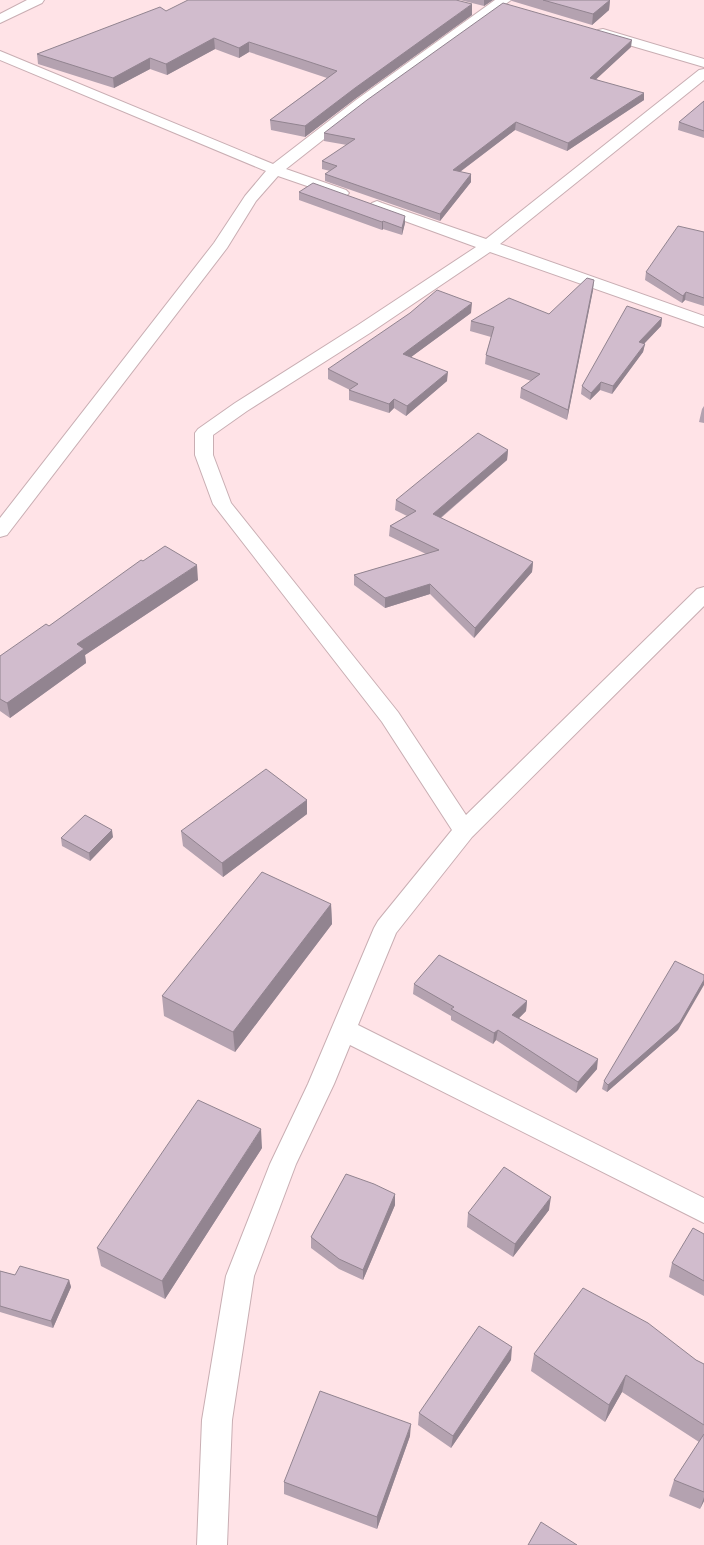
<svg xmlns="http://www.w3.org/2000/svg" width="704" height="1545" font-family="Manrope,sans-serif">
<rect width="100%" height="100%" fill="#ffe3e7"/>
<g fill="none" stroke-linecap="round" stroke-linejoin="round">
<defs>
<path id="minor" d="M27,0H44L42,3L0,23V14Z
M495,0H511L366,106L286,169L346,190L349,193L346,196L341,198L336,196L278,176L256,201L227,248L7,535L0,537V518L214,243L245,196L266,171L0,60V51L273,164L356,100Z
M603,29L704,59V67L598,36L596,33L598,30Z
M704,69V80L500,244L704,316V327L490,252L370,333L247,411L213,435V455L231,503L398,712L466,815L697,589L704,587V606L472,837L396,933L358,1025L704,1198V1223L350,1045L334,1084L296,1164L254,1276L232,1420L227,1545H197L202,1420L226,1276L270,1164L308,1084L374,928L378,921L452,830L382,722L213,504L195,455V433L198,429L235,403L358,325L476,247L372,209L369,206L372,203L377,201L382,203L486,239L699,70Z"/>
</defs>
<!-- minor casing -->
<use href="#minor" stroke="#c9aeb3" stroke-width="2"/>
<!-- minor -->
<use href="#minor" fill="#fff" fill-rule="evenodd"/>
</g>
<!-- wall -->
<path fill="#b4a2b0" d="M460,0H493L484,6Z
M511,0H610L609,10L592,25L512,1Z
M472,15L355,99L305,137L271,130L270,120L327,78L249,52L239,58L215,49L167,75L150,69L114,88L38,64L37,54Z
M631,47L596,79L644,100L567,151L515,130L460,172L471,182L440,221L325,181V174L330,171L322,169V161L347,145L324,141V133Z
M704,101V138L678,130L679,122Z
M299,192L405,223L402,235L383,229L382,230L299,200Z
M704,232V306L685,300L682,303L645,280L646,272Z
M593,290L567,420L520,398L521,388L531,381L485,364L486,355L491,337L470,331L471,321L549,314Z
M471,313L411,357L447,381L406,416L394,408L389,413L349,400V390H350L328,379V369Z
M662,318L661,326L644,344H645L643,352L612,394L600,390L590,400L581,394L582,386Z
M704,406V423L699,422L702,409Z
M508,450L507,460L441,518L533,562L532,572L474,638L430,594L385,608L354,585V575L426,554L389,536L390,526L407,516L395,510L396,500Z
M143,561L198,580L85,655L86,663L10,718L0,711V656L49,626Z
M307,800V814L223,877L183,846L181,831Z
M113,837L90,861L62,846L61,838Z
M331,904L332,924L235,1052L164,1016L162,996Z
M414,984L527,1001L526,1011L519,1018L597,1069L576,1093L496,1040L493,1044L451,1020V1016L413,994Z
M678,1030L607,1092L602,1089L604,1081Z
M262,1148L165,1299L101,1266L97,1248Z
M395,1194V1205L363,1280L339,1269L311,1248V1237Z
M549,1210L513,1257L467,1227L468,1213Z
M704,1234V1296L669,1277L672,1263Z
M0,1271L15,1275L69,1280L71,1287L53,1328L0,1312Z
M534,1354L696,1360L704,1364V1501L700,1509L669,1496L674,1480L699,1442L622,1392L605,1422L531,1371Z
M511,1360L451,1448L418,1425L419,1413Z
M410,1436L377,1529L284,1494V1482Z"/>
<!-- shaded-wall -->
<path fill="#928490" d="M484,0H493L484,6Z
M610,0L609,10L592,25L593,14Z
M472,4V15L355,99L305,137V126L355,88Z
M214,38L215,49L167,75L166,64Z
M632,40L631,47L590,85V78Z
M249,42V52L239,58V48Z
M150,58V69L114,88L113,78Z
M644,93V100L567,151L568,143Z
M516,122L515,130L453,177V170Z
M471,174V182L440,221V214Z
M405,216V223L402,235V228Z
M383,221V229L382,230V222Z
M594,280L593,290L567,420L568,410Z
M686,292L685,300L682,303L683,296Z
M472,303L471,313L403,363V354Z
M662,318L661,326L638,350L639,342Z
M645,344L643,352L612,394L613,386Z
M448,372L447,381L406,416L407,406Z
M601,382L600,390L590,400L591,393Z
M394,399V408L389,413V404Z
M508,450L507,460L433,524V514Z
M533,562L532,572L474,638L475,628Z
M197,565L198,580L85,655L86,663L10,718L7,703L77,644Z
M430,584V594L385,608V598Z
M307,800V814L223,877L222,863Z
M112,830L113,837L90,861L89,853Z
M331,904L332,924L235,1052L233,1032Z
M704,980V985L678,1030L607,1092L608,1085Z
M527,1001L526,1011L511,1026L512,1015Z
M498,1030L496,1040L493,1044L494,1033Z
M598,1059L597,1069L576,1093L578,1082Z
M261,1129L262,1148L165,1299L162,1281Z
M395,1194V1205L363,1280V1270Z
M551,1197L549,1210L513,1257L515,1244Z
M69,1280L71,1287L53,1328L51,1321Z
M512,1347L511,1360L451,1448L453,1436Z
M626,1375L622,1392L605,1422L609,1405Z
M411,1424L410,1436L377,1529V1517Z
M704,1497V1501L700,1509Z"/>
<!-- building -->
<path fill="#d1bccd" stroke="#928490" d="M188,0H456L472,4L355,88L305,126L270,120L337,71L249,42L239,48L214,38L166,64L150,58L113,78L37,54L160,7L166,11Z
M543,0H610L593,14Z
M503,3L632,40L590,78L644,93L568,143L516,122L453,170L471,174L440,214L325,174L337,166L322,161L355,139L324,133L367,100Z
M704,101V131L679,122Z
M313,183L405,216L402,228L383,221L382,222L299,192Z
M678,226L704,232V298L686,292L683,296L646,272Z
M587,278L594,280L568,410L521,388L540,374L486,355L494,327L471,321L509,298L549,314Z
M437,290L472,303L403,354L448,372L407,406L394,399L389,404L349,390L358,384L328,369L410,313Z
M627,306L662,318L639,342L645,344L613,386L601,382L591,393L582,386Z
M478,433L508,450L433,514L533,562L475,628L430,584L385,598L354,575L439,550L390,526L416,511L396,500Z
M165,546L197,565L77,644L84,649L7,703L0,699V656L46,624L49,626L141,560L143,561Z
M266,769L307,800L222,863L181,831Z
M85,815L112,830L89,853L61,838Z
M262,872L331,904L233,1032L162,996Z
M439,955L527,1001L512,1015L598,1059L578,1082L498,1030L494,1033L451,1009L454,1007L414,984Z
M675,961L704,975V980L680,1022L608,1085L604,1081Z
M198,1100L261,1129L162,1281L97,1248Z
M504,1167L551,1197L515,1244L468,1213Z
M346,1174L374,1184L395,1194L363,1270L339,1259L311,1237Z
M693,1228L704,1234V1281L672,1263Z
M20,1266L69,1280L51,1321L0,1306V1271L15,1275Z
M583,1288L648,1323L696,1360L704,1364V1425L626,1375L609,1405L534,1354Z
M479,1326L512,1347L453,1436L419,1413Z
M320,1391L411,1424L377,1517L284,1482Z
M704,1434V1492L674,1480Z
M541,1522L577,1545H528Z"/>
</svg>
